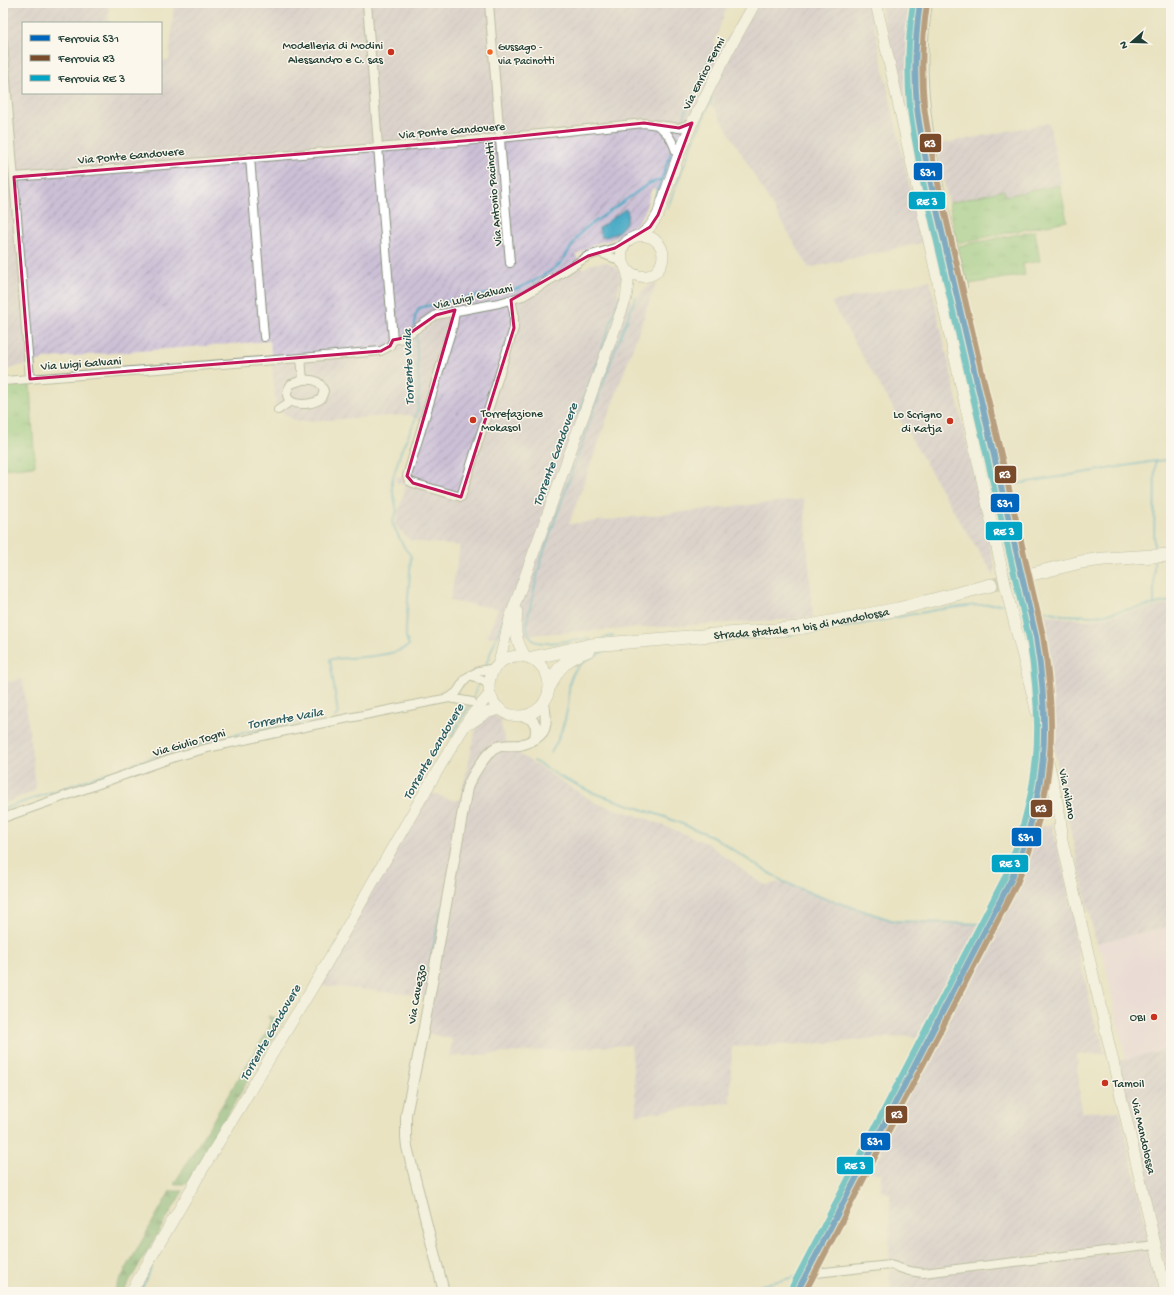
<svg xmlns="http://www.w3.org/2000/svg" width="1174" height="1295" font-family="'Gochi Hand',sans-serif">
<defs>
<pattern id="industrial-furrows" width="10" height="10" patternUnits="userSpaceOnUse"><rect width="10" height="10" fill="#cbbfd5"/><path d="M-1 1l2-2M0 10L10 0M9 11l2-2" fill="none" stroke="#a49cae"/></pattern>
<pattern id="grass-tufts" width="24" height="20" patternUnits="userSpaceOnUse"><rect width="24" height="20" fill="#8dcb81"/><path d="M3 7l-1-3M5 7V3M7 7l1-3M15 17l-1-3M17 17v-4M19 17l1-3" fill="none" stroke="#73a66a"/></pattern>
<pattern id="forest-firs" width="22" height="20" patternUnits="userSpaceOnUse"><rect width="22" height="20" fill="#72af6f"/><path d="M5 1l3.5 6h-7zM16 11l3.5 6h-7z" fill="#5d905c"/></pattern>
</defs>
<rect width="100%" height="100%" fill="#fbf7ec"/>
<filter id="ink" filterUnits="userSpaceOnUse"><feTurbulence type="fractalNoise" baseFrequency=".025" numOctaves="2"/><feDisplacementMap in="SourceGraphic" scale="8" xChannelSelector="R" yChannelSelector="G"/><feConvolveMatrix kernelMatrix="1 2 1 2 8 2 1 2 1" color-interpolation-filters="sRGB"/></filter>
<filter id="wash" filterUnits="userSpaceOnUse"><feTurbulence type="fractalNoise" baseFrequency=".012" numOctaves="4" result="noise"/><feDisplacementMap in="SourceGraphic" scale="16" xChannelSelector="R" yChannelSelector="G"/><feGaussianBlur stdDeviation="0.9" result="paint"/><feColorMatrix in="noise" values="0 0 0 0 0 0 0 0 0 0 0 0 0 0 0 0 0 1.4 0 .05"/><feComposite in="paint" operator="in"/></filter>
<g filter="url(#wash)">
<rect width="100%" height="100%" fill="#e9e3c2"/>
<!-- built -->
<path fill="#ecd1ea" d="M1171,926V1049L1126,1059L1102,951L1098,950L1096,943Z"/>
<!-- industrial -->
<path fill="url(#industrial-furrows)" d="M3,3H109V23H23V93H161V60H169L174,3H728L714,44L722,48L748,3H869L922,243L809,268L715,109L702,99L665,191L652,188L644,213L637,223L625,233L610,240L594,244L576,255L583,269L591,264L606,262L618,269L622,277L617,294L635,302L642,291L657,281L569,524L804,499L813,618L487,637L498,609L450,601L460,546L413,541L408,539L395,525L406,485L396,482L397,476L404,478L421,421L409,415L297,422L276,408L270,341L48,358L3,371Z
M880,3H918L913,44V81L916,116L908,118Z
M1049,123L1062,184L1005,196L1003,191L949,203L935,145Z
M930,280L995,568L994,575L962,525L831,302Z
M1169,604L1171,656V926L1096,943L1066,811L1053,742L1047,676L1035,612L1059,617L1090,620Z
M23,679L36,788L33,792L3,804V683Z
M493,714L501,720L502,731L508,747L596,803L645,818L707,843L748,874L765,885L783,882L817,896L894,922L974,924L980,925L922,1039L909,1036L829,1043L732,1047L730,1102L637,1115L631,1045L449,1057L452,1039L425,1033L432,997L319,985L428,792L452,800H460L478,720Z
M1052,824L1077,928L1074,932L1097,1032H1100L1105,1054L1077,1055L1081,1112L1120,1111L1150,1243L926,1269H911L889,1261L890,1193L881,1192V1174L867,1171L1017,881L1036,827Z
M1171,1049V1292L1118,1061Z
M1152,1249L1161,1292H891L889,1269L912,1275Z"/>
<!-- grass -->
<path fill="url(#grass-tufts)" stroke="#56845a" d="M1060,185L1067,221L957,243L949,203L1004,190L1005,196Z
M1035,231L1040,261L1023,264L1025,275L969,284L965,280L958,246Z
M30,384L35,466L3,469V386Z"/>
<!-- forest -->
<path fill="url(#forest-firs)" stroke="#487652" d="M268,1016L284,1019L187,1184H174L266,1033L271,1023Z
M170,1191H183L123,1292H113Z"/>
<!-- water -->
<path fill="#46a9c5" stroke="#32737c" d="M625,209L627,210C631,224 615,238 601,237L599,228Z"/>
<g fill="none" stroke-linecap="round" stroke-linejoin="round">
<!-- stream -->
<path stroke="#46a9c5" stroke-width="2" d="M683,121L686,110L712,54
M667,209L695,137L712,98
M649,214L671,153
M415,326V317L419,308L448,301L516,289L532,282L554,269L561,263L581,232L586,228L648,184L662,179
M971,385L993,488
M578,416L621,294
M1010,485L1155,461L1169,460
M1154,552L1155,461
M1154,605V561
M1035,608L1063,615L1095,616L1171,601
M806,633C872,625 935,605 1002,604
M603,638L613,636
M590,639C580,640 569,641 559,642C539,644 527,646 527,621L541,560L615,350L636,297
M703,642L792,635
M485,667L508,608
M472,701L479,682
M335,717L338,714L330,659C348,658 397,657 409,645L406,638V628L411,556L404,547L392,523L397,511L392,488V481L401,451L414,423L418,407L419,392L416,333
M451,737L470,704
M551,753C560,738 565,723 568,706C569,697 568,687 571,678C576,664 594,655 607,650
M534,761L559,776L591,792L665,817L714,837L739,854L784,882L818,896L894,921L983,924
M3,809L159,755L251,731L322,719
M429,971L441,906
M816,1277L831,1275
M140,1292L152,1266
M732,1292L799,1276"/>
</g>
</g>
<g filter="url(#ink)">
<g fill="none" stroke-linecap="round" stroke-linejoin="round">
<!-- primary-tunnel -->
<path stroke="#c1c2a6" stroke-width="13" stroke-dasharray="13 6" stroke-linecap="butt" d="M991,585L1032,574"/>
<defs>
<path id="minor" d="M489,3L510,263
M928,3C912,98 941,195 963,286
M3,43L30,379L301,358L381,351L390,346L393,340L367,3
M658,126C670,133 674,145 678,157
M250,157L264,337
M14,177L500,138L644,123L679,128L692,123
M601,253L616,259L623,265
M455,311L453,325L407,476L409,481L413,483L461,497L514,328V313L511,300
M393,340L403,338L436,315L499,303L523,296L557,276L588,256L615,248L626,243
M301,358L303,380L291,384C276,406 308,408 321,399L324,391C320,380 313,379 303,380
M3,381L30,379
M278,410L291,401
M471,675L485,682L489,686
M449,698L472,702
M3,818L175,757L212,747L309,726L449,698L457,692L466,678L471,675L479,671L495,668
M803,1292L811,1276L816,1273L890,1265L909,1271L923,1273L1155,1245"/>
<path id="tertiary" d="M524,716C537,721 537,726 535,739
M444,1292L407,1147L406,1137V1115L424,1027L467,788C471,777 486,753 495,748C503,744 511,746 520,745C529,743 544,736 545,726C547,719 545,711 544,704"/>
<path id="secondary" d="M876,3L1006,588C1019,643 1034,697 1046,752C1052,779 1059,805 1062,833
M641,235L650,227L658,215L678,157L692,123L728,51L755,3
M517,612C515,632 515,639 525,656
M489 686a30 30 0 1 1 60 0a30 30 0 1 1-60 0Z
M499,663L510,618L626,298C627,290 630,278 627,271C624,263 620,260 622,250C624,243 630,238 637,236C642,235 647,236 652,238C676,251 657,291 628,271
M471,723L486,713L500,709
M1059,827L1166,1292
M131,1292L208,1160L320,975L395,843L446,756L470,717L490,694"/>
<g id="primary">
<path d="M1032,574L1081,562L1104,559L1171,555"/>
<path id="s1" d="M532,658L591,645L799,628L898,609L991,585"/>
<path d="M550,685C559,665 568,658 589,650"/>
</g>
</defs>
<!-- minor casing -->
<use href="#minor" stroke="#84907b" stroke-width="10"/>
<!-- tertiary casing -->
<use href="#tertiary" stroke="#84907b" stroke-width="12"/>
<!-- secondary casing -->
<use href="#secondary" stroke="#84907b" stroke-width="12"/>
<!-- primary casing -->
<use href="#primary" stroke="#84907b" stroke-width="14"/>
<!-- minor -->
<use href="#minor" stroke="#fff" stroke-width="8"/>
<!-- tertiary -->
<use href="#tertiary" stroke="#fff" stroke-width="10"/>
<!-- secondary -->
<use href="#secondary" stroke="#fff" stroke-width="11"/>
<!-- primary -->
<use href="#primary" stroke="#fff" stroke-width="13"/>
<defs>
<path id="rail-1" d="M797,1292L1011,880C1047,793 1051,729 1036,637L927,167C924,147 919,127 917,107C914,72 915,37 920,3"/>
<path id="rail-2" d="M805,1292L1017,883C1054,794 1058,730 1043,636L934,166C931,145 926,125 924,105C921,71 922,37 927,4"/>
<path id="rail-3" d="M791,1289L1005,877C1040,791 1044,729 1029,638L920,169C917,148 912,128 910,108C907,73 908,38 913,3"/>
</defs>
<!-- rail-1 casing -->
<use href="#rail-1" stroke="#fbf7ec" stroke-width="9"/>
<!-- rail-2 casing -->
<use href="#rail-2" stroke="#fbf7ec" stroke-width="9"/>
<!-- rail-3 casing -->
<use href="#rail-3" stroke="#fbf7ec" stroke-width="9"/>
<!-- rail-1 -->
<use href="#rail-1" stroke="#0065bd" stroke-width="6"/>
<!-- rail-2 -->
<use href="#rail-2" stroke="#7a4b2a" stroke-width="6"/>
<!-- rail-3 -->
<use href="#rail-3" stroke="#02a4c6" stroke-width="6"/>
</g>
</g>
<!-- marked area -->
<path d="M0 0H1174V1295H0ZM644,123L679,128L692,123L658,215L650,227L615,248L588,256L511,300L514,328L461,497L413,483L407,476L455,310L436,315L403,338L393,340L390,346L381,351L30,379L14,177L500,138Z" fill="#e9e3c2" fill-opacity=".55" fill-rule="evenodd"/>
<path fill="none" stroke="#c2185b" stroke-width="3" stroke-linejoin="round" d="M644,123L679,128L692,123L658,215L650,227L615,248L588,256L511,300L514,328L461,497L413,483L407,476L455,310L436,315L403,338L393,340L390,346L381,351L30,379L14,177L500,138Z"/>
<!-- markers -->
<g fill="#c8321e" stroke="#fbf7ec" stroke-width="1.5">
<circle cx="391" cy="52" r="4"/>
<circle cx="473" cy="420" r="4"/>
<circle cx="950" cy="421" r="4"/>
<circle cx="1154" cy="1017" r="4"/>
<circle cx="1105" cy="1083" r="4"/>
</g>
<circle fill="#f26522" stroke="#fbf7ec" stroke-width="1.5" cx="490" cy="52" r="3.5"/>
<g text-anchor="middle" stroke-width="3" stroke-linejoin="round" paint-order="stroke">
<!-- bus labels -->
<g font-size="11" fill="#1f3d34" stroke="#fbf7ec" text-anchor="start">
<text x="498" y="50">Gussago -<tspan x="498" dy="14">via Pacinotti</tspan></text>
</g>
<!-- poi labels -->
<g font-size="12" fill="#1f3d34" stroke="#fbf7ec" text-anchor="end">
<text x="383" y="49">Modelleria di Modini<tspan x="383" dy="14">Alessandro e C. sas</tspan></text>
<text x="481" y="417" text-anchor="start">Torrefazione<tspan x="481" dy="14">Mokasol</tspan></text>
<text x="942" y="418">Lo Scrigno<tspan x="942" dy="14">di Katja</tspan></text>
<text x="1146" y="1021">OBI</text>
<text x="1113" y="1087" text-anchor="start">Tamoil</text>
</g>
<!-- street labels -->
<g font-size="12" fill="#1f3d34" stroke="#fbf7ec">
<text transform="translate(703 73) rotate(-63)" y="4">Via Enrico Fermi</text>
<text transform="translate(452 130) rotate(-5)" y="4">Via Ponte Gandovere</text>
<text transform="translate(131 155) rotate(-5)" y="4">Via Ponte Gandovere</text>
<text transform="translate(493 194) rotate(-95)" y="4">Via Antonio Pacinotti</text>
<text transform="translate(473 296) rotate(-13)" y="4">Via Luigi Galvani</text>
<text transform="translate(81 363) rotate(-4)" y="4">Via Luigi Galvani</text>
<text dy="4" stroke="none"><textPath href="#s1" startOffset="272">Strada statale 11 bis di Mandolossa</textPath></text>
<text transform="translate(189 742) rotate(-16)" y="4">Via Giulio Togni</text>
<text transform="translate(1068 794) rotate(79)" y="4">Via Milano</text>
<text transform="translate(416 994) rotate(-80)" y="4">Via Cavezzo</text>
<text transform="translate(1144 1136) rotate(77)" y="4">Via Mandolossa</text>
</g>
<!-- water labels -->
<g font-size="13" font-style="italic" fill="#2b5d60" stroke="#fbf7ec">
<text transform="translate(407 367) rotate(-92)" y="5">Torrente Vaila</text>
<text transform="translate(554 454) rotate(-70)" y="5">Torrente Gandovere</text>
<text transform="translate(285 717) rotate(-10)" y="5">Torrente Vaila</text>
<text transform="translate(432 751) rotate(-60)" y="5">Torrente Gandovere</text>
<text transform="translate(269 1032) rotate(-60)" y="5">Torrente Gandovere</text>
</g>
</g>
<g stroke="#fbf7ec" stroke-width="1.5">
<rect x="919" y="133" width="23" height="20" rx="4" fill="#7a4b2a"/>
<rect x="913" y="162" width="30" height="19" rx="4" fill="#0065bd"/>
<rect x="908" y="191" width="38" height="19" rx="4" fill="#02a4c6"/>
<rect x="994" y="465" width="23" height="19" rx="4" fill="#7a4b2a"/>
<rect x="990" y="493" width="30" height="20" rx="4" fill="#0065bd"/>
<rect x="985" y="521" width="38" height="20" rx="4" fill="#02a4c6"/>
<rect x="1030" y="799" width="23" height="19" rx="4" fill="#7a4b2a"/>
<rect x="1011" y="827" width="31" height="20" rx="4" fill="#0065bd"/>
<rect x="991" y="854" width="38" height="19" rx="4" fill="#02a4c6"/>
<rect x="885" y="1105" width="23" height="19" rx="4" fill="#7a4b2a"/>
<rect x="860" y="1132" width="31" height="19" rx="4" fill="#0065bd"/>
<rect x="836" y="1156" width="38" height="19" rx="4" fill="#02a4c6"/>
</g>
<g font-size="11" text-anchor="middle" font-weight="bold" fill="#fff">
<text x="930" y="147">R3</text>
<text x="928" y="176">S31</text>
<text x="927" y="205">RE 3</text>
<text x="1005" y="478">R3</text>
<text x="1005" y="507">S31</text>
<text x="1004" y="535">RE 3</text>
<text x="1041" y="812">R3</text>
<text x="1026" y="841">S31</text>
<text x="1010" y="867">RE 3</text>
<text x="897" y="1118">R3</text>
<text x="875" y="1145">S31</text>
<text x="855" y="1169">RE 3</text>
</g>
<!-- margin -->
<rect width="1174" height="1295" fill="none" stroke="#fbf7ec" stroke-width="16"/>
<!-- legend -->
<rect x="22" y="22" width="140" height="72" fill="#fbf7ec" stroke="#a3ada2"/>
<rect x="30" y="35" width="20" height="6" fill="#0065bd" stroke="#a3ada2"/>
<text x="58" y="42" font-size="12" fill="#1f3d34">Ferrovia S31</text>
<rect x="30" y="55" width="20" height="6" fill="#7a4b2a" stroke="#a3ada2"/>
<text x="58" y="62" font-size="12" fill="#1f3d34">Ferrovia R3</text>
<rect x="30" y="75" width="20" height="6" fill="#02a4c6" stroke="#a3ada2"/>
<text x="58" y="82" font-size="12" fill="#1f3d34">Ferrovia RE 3</text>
<!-- north arrow -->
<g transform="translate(1132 42) rotate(250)" stroke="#fbf7ec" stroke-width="3" paint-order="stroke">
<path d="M0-3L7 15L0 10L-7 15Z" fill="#1f3d34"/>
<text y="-6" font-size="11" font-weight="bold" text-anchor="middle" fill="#1f3d34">N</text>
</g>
</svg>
